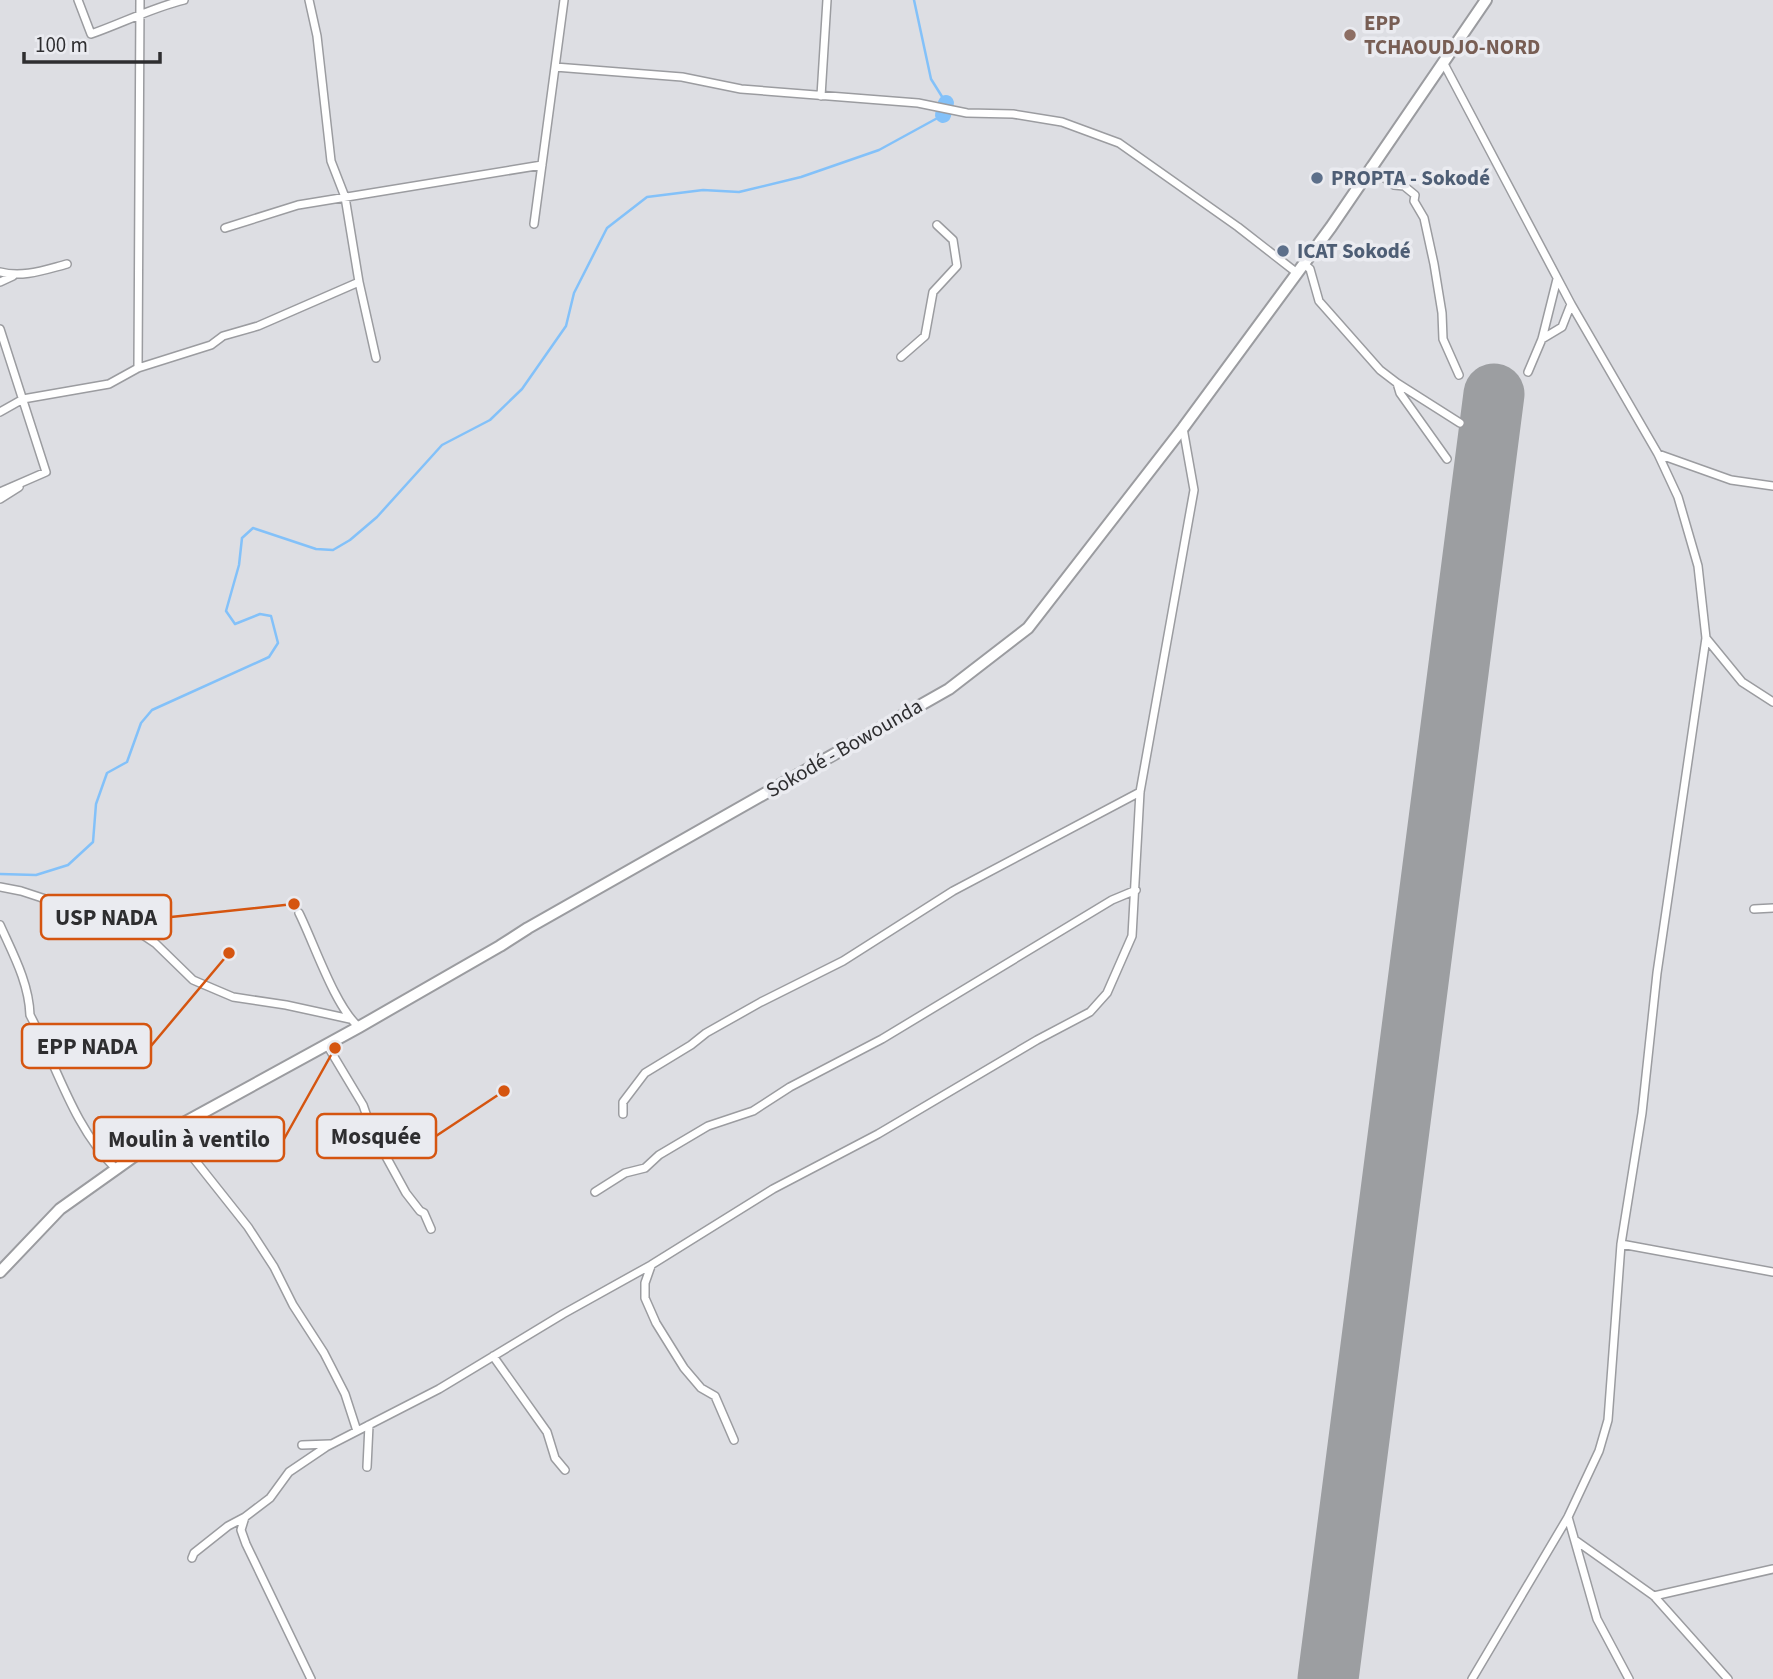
<svg xmlns="http://www.w3.org/2000/svg" width="1773" height="1679" font-family="'Source Sans 3',sans-serif">
<rect width="100%" height="100%" fill="#dddee3"/>
<g fill="none" stroke-linecap="round" stroke-linejoin="round">
<!-- stream -->
<path stroke="#83c1f9" stroke-width="2.5" d="M914,0L931,79L946,103
M0,874L36,875L68,865L93,842L96,804L107,773L127,762L141,723L152,710L269,657L278,643L271,616L260,614L235,624L226,611L239,565L242,538L253,528L316,549L333,550L350,540L377,517L442,445L490,420L522,389L566,326L574,293L607,228L647,197L703,190L739,192L801,177L879,150L943,115"/>
<!-- river -->
<path stroke="#83c1f9" stroke-width="16" d="M943,115L946,103"/>
<!-- runway -->
<path stroke="#9c9ea1" stroke-width="61" d="M1328,1679L1494,394"/>
<defs>
<path id="street" d="M78,0L91,34C120,24 154,7 184,0
M1443,62L1571,304L1658,454L1678,497L1698,566L1706,638L1657,973L1642,1113L1621,1244L1608,1420L1599,1451L1568,1517L1472,1679
M555,67L682,77L741,89L918,103L967,113L1013,114L1062,122L1119,143L1238,227L1297,273
M821,96L827,0
M1370,167L1394,185L1404,186L1415,195L1414,201L1424,218L1434,264L1442,313L1443,339L1459,375
M534,224L564,0
M225,228L298,205L542,165
M1304,264L1310,269L1319,301L1380,370L1397,383L1400,393L1447,459
M0,272C23,278 44,270 67,264
M0,282L13,276
M359,282L376,358
M0,329L46,472L0,492
M1542,339L1562,327L1571,304
M901,357L925,336L933,292L957,266L953,240L937,225
M138,368L140,0
M1528,372L1542,339L1557,279
M1397,383L1460,423
M0,412L23,399L109,384L138,368L211,345L223,336L258,326L359,282L345,197L331,161L317,36L309,0
M1658,454L1731,480L1773,486
M0,499L19,487
M1706,638L1742,682L1773,702
M0,887L21,891L131,927L155,943L193,980L233,997L286,1005L350,1019
M1754,909L1773,908
M299,913C314,943 335,1007 359,1027
M0,925C13,954 29,983 30,1015C57,1066 73,1127 116,1169
M327,1045L363,1105L372,1131L406,1193L420,1211L424,1213L431,1229
M623,1114V1102L645,1073L691,1045L706,1033L761,1002L843,961L953,891L1140,792
M171,1130L248,1227L274,1267L293,1305L324,1353L345,1394L357,1431
M595,1192L625,1173L645,1168L659,1155L708,1126L753,1111L790,1087L882,1039L1112,900L1136,890
M1621,1244L1773,1272
M651,1266L645,1283V1298L656,1323L684,1368L701,1388L715,1396L734,1440
M493,1356L547,1432L555,1458L565,1470
M302,1445L330,1444
M367,1467L369,1425
M245,1517L241,1530L246,1544L311,1679
M1568,1517L1597,1619L1629,1679
M1575,1540L1654,1596L1728,1679
M192,1558L194,1553L228,1526L245,1517L270,1498L289,1472L326,1447L439,1389L563,1314L651,1265L773,1189L878,1134L1037,1040L1090,1012L1107,993L1132,936L1140,792L1194,490L1183,428
M1654,1596L1773,1569"/>
<path id="secondary" d="M0,1272L60,1209L171,1130L359,1027L500,946L528,928L949,689L1028,628L1183,428L1331,227L1486,0"/>
</defs>
<!-- street casing -->
<use href="#street" stroke="#9b9ca0" stroke-width="10"/>
<!-- secondary casing -->
<use href="#secondary" stroke="#9b9ca0" stroke-width="14"/>
<!-- street -->
<use href="#street" stroke="#fff" stroke-width="7"/>
<!-- secondary -->
<use href="#secondary" stroke="#fff" stroke-width="10"/>
</g>
<!-- markers -->
<circle fill="#8d6e63" stroke="#eaebf0" stroke-width="2.5" cx="1350" cy="35" r="7"/>
<g fill="#5c6f8a" stroke="#eaebf0" stroke-width="2.5">
<circle cx="1317" cy="178" r="7"/>
<circle cx="1283" cy="251" r="7"/>
</g>
<g text-anchor="middle" stroke-width="7" stroke-linejoin="round" paint-order="stroke">
<!-- education labels -->
<g font-size="21" font-weight="bold" fill="#785e54" stroke="#eaebf0" text-anchor="start">
<text x="1364" y="30">EPP<tspan x="1364" dy="24">TCHAOUDJO-NORD</tspan></text>
</g>
<!-- service labels -->
<g font-size="21" font-weight="bold" fill="#4e5e75" stroke="#eaebf0" text-anchor="start">
<text x="1331" y="185">PROPTA - Sokodé</text>
<text x="1297" y="258">ICAT Sokodé</text>
</g>
<!-- street labels -->
<g font-size="21" fill="#2e2e30" stroke="#eaebf0">
<text transform="translate(844 748) rotate(-30)" y="7">Sokodé - Bowounda</text>
</g>
</g>
<!-- callouts -->
<path fill="none" stroke="#d55510" stroke-width="2.5" d="M294 904L171 917M229 953L151 1046M504 1091L436 1136M335 1048L284 1139"/>
<g fill="#d55510" stroke="#eaebf0" stroke-width="2.5">
<circle cx="294" cy="904" r="7"/>
<circle cx="229" cy="953" r="7"/>
<circle cx="504" cy="1091" r="7"/>
<circle cx="335" cy="1048" r="7"/>
</g>
<g fill="#eaebf0" stroke="#d55510" stroke-width="2.5">
<rect x="41" y="895" width="130" height="44" rx="7"/>
<rect x="22" y="1024" width="129" height="44" rx="7"/>
<rect x="317" y="1114" width="119" height="44" rx="7"/>
<rect x="94" y="1117" width="190" height="44" rx="7"/>
</g>
<g font-size="23" text-anchor="middle" font-weight="bold" fill="#2e2e30">
<text x="106" y="925">USP NADA</text>
<text x="87" y="1054">EPP NADA</text>
<text x="376" y="1144">Mosquée</text>
<text x="189" y="1147">Moulin à ventilo</text>
</g>
<!-- scale -->
<path d="M24 52v10h136v-10" fill="none" stroke="#2e2e30" stroke-width="3.5"/>
<text x="35" y="52" font-size="21" fill="#2e2e30" stroke="#eaebf0" stroke-width="5" paint-order="stroke">100 m</text>
</svg>
